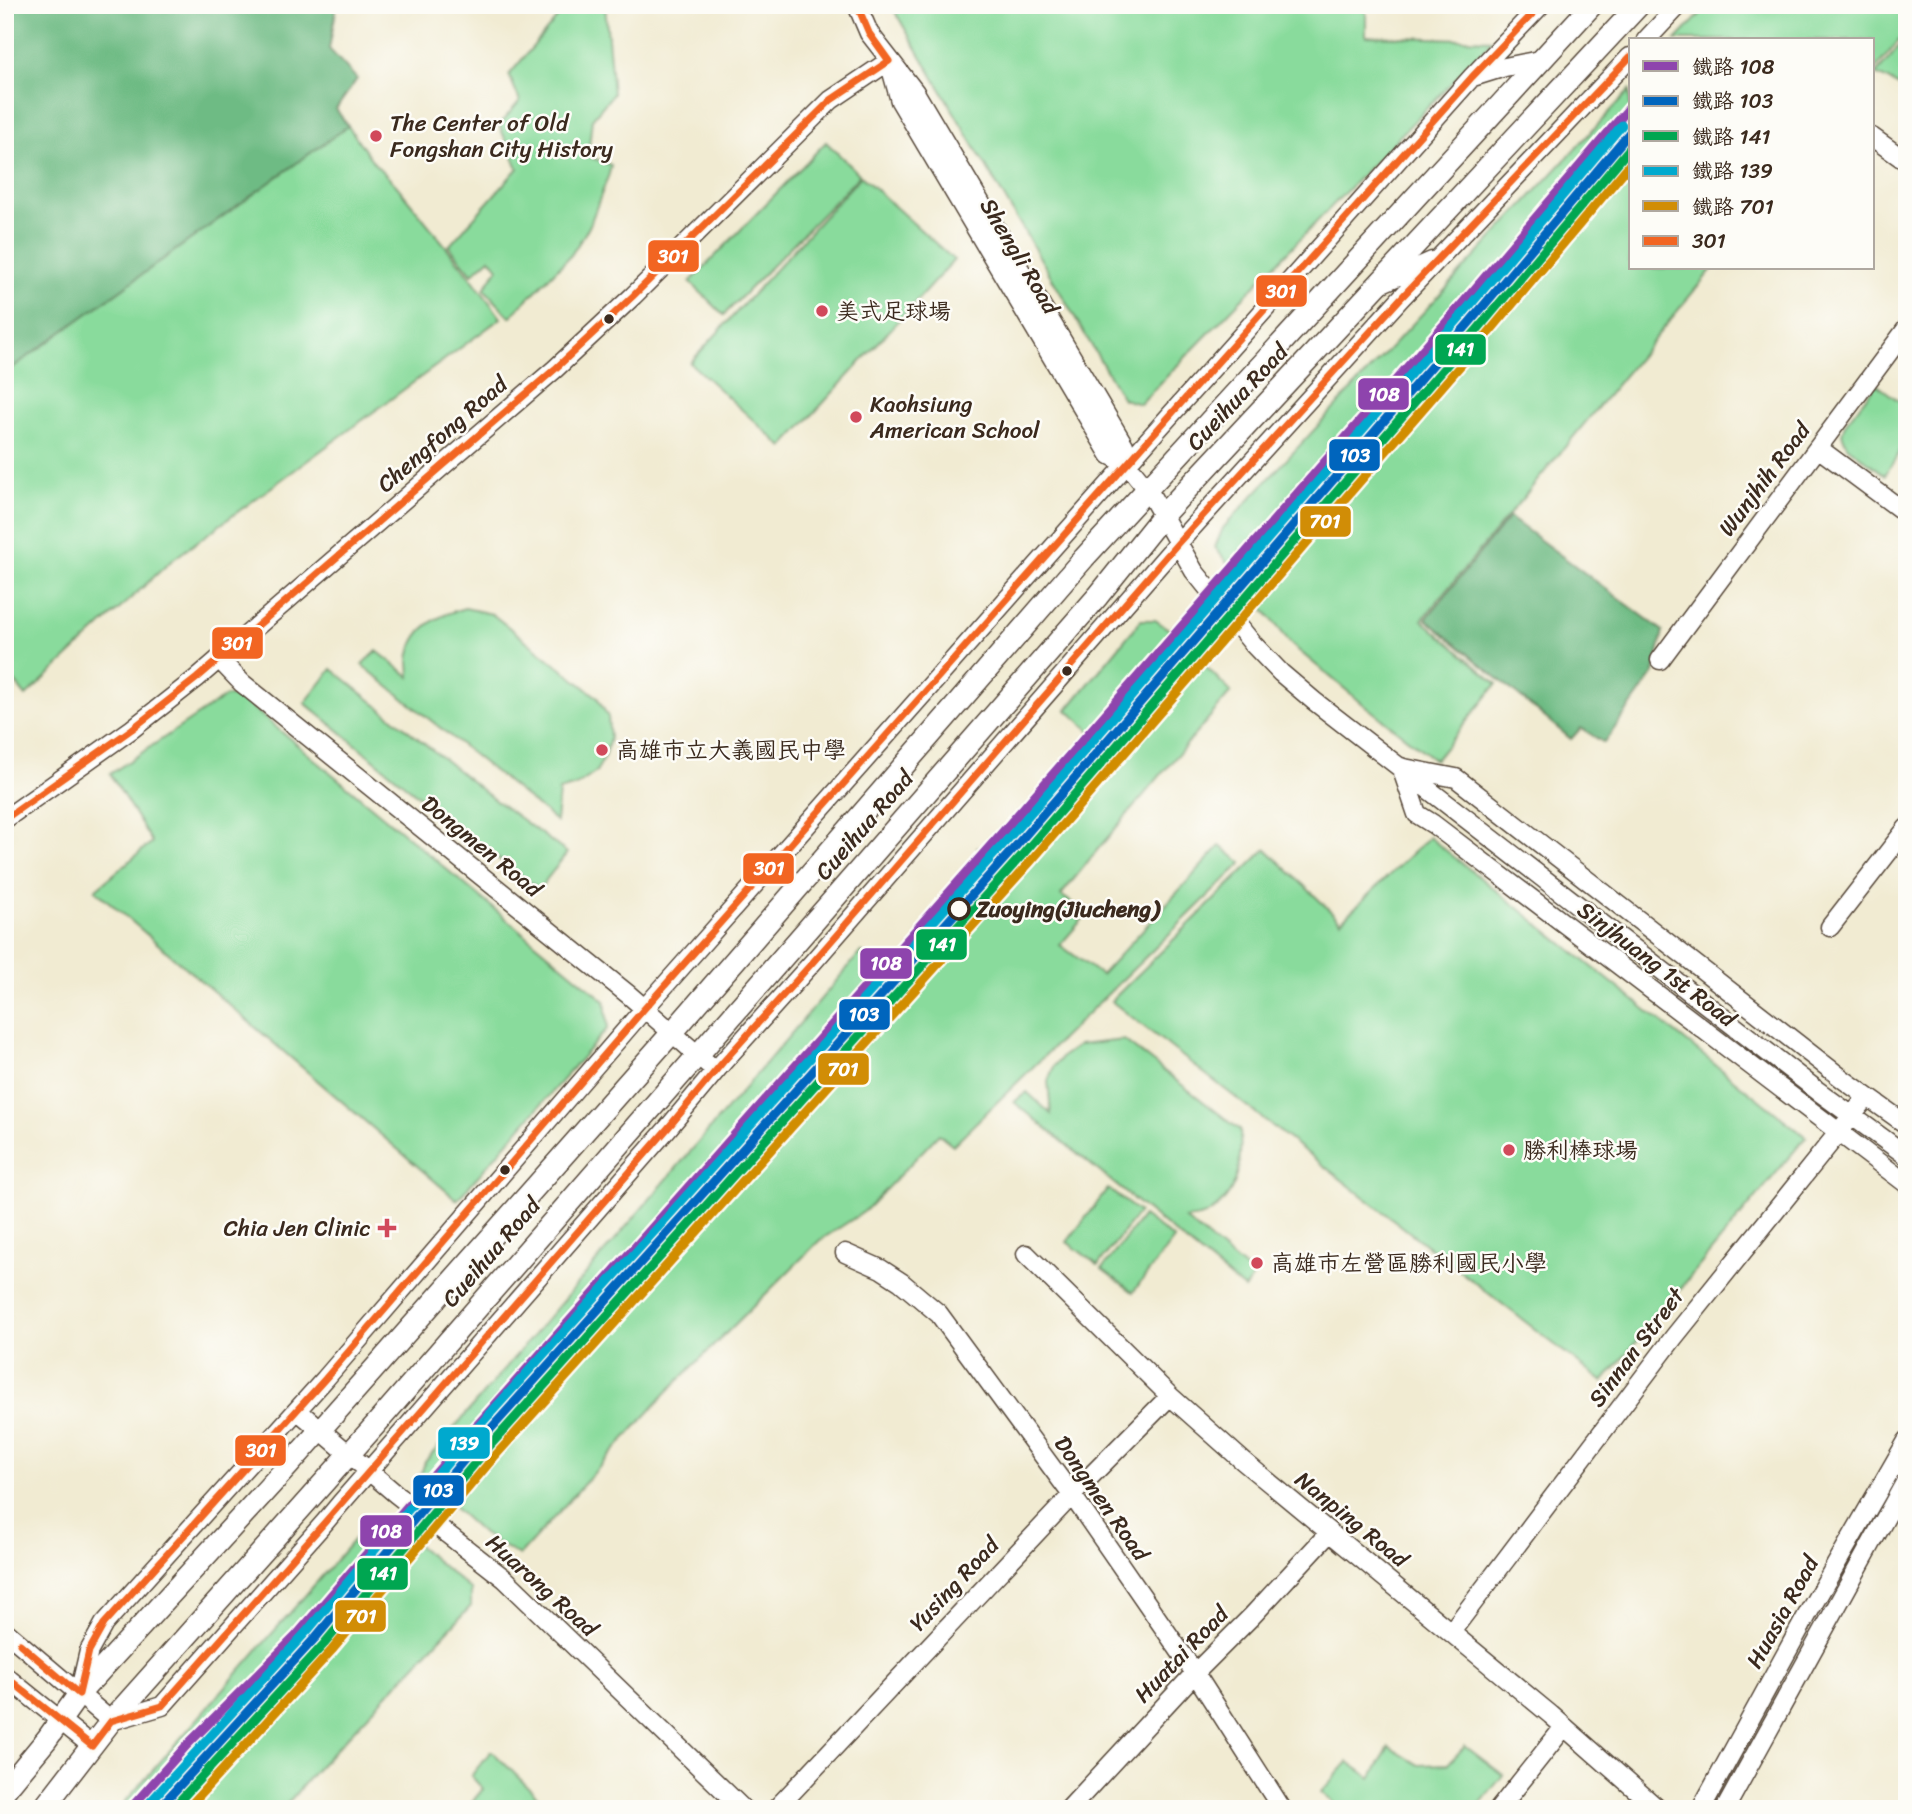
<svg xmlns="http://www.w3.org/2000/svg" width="1912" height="1814" viewBox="0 0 1912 1814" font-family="Sriracha,'LXGW WenKai TC',sans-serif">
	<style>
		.green { fill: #89db9c; stroke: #62825d; stroke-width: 2 }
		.forest { fill: #6ebb84; stroke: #547251; stroke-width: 2 }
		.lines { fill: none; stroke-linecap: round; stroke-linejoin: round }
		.minor-casing { stroke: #564739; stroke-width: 21 }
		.major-casing { stroke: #564739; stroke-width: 24 }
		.minor { stroke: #fff; stroke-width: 18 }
		.major { stroke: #fff; stroke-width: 21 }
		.bus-1-casing { stroke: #fdfcf7; stroke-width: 12 }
		.bus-1 { stroke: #f26522; stroke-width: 7 }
		.rail-1-casing { stroke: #fdfcf7; stroke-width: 14 }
		.rail-2-casing { stroke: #fdfcf7; stroke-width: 14 }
		.rail-3-casing { stroke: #fdfcf7; stroke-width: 14 }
		.rail-4-casing { stroke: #fdfcf7; stroke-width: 14 }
		.rail-5-casing { stroke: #fdfcf7; stroke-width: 14 }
		.rail-1 { stroke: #8e44ad; stroke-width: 9 }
		.rail-2 { stroke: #0065bd; stroke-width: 9 }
		.rail-3 { stroke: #00a651; stroke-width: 9 }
		.rail-4 { stroke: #00a9ce; stroke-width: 9 }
		.rail-5 { stroke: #d18d06; stroke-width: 9 }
		.poi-dot { fill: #d1495b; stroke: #fdfcf7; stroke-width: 2.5 }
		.bus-dot { fill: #3b2a1e; stroke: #fdfcf7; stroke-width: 2.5 }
		.stop-dot { fill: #fdfcf7; stroke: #3b2a1e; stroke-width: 3.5 }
		.labels { text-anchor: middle; stroke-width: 5; stroke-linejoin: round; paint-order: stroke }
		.poi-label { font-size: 23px; fill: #3b2a1e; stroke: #fdfcf7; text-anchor: start }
		.street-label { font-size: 23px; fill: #3b2a1e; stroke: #fdfcf7 }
		.stop-label { font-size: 23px; font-weight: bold; fill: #3b2a1e; stroke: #fdfcf7; text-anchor: start }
		.line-badge { stroke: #fdfcf7; stroke-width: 2.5 }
		.badge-label { font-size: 19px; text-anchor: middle; font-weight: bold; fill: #fff }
	</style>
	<rect width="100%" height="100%" fill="#fdfcf7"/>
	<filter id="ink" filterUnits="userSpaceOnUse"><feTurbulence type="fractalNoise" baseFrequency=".0143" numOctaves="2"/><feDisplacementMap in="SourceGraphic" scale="14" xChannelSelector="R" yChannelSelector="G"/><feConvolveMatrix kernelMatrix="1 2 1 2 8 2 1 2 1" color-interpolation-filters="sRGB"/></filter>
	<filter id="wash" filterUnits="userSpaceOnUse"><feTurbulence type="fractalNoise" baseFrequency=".00686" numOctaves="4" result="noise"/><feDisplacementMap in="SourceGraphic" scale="28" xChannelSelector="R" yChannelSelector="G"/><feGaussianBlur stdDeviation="1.57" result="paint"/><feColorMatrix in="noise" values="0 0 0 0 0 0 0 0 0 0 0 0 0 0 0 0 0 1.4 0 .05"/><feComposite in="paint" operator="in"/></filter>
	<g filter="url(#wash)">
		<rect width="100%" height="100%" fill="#f1ebd2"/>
		<path class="green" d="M568 5H605L613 94 592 119 588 156 611 165 609 174 589 227 571 255 510 317 484 289 498 268 490 258 472 274 449 246 518 168 499 125 520 101 509 75Z
			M891 5H1366V36L1493 40 1140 404 1123 399Z
			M1709 5H1907V31L1872 73V40H1676Z
			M1907 37V90L1876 74Z
			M1630 90V268H1713L1422 620 1497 684 1435 760 1363 704 1292 645 1215 547 1223 528Z
			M348 126 374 163 396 185 470 276 501 318 171 561 26 696 5 670V373Z
			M826 142 860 175 724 315 690 282Z
			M861 176 954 260 783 447 690 363Z
			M1876 384 1907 407V440L1885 475 1847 446 1842 434 1845 424Z
			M465 608 492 614 597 697 608 717 610 738 605 756 596 772 576 786 559 791 556 821 362 665 377 651 410 677C410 672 409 665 409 660 412 628 438 615 465 608Z
			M1141 620H1155L1170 630 1231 692 1098 849 1061 895 1087 914 1060 945 1101 975 1220 846 1242 863 953 1145 939 1134 865 1211 819 1241 667 1392 519 1556 483 1534 420 1477 425 1462 861 952 900 986 995 862 978 847H1000L1058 787 1080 785 1097 771 1108 747 1067 710Z
			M332 669 497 802H498L567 853 539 889 470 838 305 703Z
			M226 696 242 699 605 1001 608 1028 457 1200 95 890 152 842 110 774Z
			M1429 837 1806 1137 1603 1382 1111 1001 1266 849 1341 921Z
			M1124 1040 1240 1130C1242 1163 1239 1196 1207 1214 1201 1218 1191 1218 1185 1219L1254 1276 1244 1289 1014 1102 1027 1092 1051 1114 1048 1081 1054 1066 1063 1056 1079 1045Z
			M1108 1189 1139 1212 1098 1265 1067 1242Z
			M1143 1216 1174 1239 1133 1292 1102 1269Z
			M384 1517 471 1590V1606L313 1773 283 1809H119L371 1520Z
			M1465 1746 1503 1775 1476 1809H1340L1321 1792 1348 1762 1371 1778 1389 1747 1419 1765 1448 1764Z
			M491 1751H492L550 1809H466L483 1789 471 1776Z"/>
		<path class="forest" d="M5 5H337L329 49 357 79 336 109 348 126 5 373Z
			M1509 517 1663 631 1654 673 1604 743 1581 728 1571 739 1426 619Z"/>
	</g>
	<g filter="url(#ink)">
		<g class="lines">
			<defs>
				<path id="minor" d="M857 5 869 33 915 92 1124 445 1127 464
					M1646 40 1679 5
					M889 61 900 101 1110 455 1127 464 1148 490 1194 571 1253 644 1281 673 1314 701 1818 1091 1907 1156
					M1473 77 1505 67 1540 60
					M1872 137 1907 162
					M1380 284 1432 261
					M1818 448 1907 514
					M219 659 242 683 629 995 708 1064
					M1660 660 1907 328
					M1401 767 1417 814 1433 824 1907 1184
					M1404 768 1456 778 1844 1080 1907 1125
					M5 819 132 729 197 678 555 369 633 296 831 100 889 61
					M1830 927 1907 828
					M845 1253 881 1269 901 1282 939 1314 1072 1495 1195 1673 1282 1809
					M1026 1254 1170 1396 1243 1461 1551 1715 1658 1809
					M297 1410 396 1494 505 1579 743 1809
					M5 1631 111 1721 162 1706 325 1522 340 1504 668 1128 723 1062 813 962 1178 543 1400 299 1630 57
					M1451 1632 1674 1337 1867 1097
					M5 1676 92 1746
					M79 1694 89 1651 104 1624 325 1379 644 1009 1150 438 1472 77 1541 5
					M776 1809 1072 1495 1170 1396
					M1069 1809 1195 1673 1252 1616 1329 1533
					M1499 1809 1564 1727
					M1701 1809 1811 1608 1907 1441
					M1725 1809 1907 1479"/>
				<path id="major" d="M5 1790 47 1739 79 1694 289 1465 678 1026 1084 558 1592 5
					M43 1809 111 1721 377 1423 1098 596 1163 515 1639 5"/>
			</defs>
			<use href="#minor" class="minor-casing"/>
			<use href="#major" class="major-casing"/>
			<use href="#minor" class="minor"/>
			<use href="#major" class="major"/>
			<defs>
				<path id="bus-1" d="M857 5 869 33 889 61
					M5 819 132 729 197 678 555 369 633 296 831 100 889 61
					M20 1644 79 1694 89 1651 104 1624 325 1379 644 1009 1150 438 1472 77 1541 5
					M5 1676 92 1746 111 1721 162 1706 325 1522 668 1128 723 1062 813 962 1178 543 1400 299 1630 57"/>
			</defs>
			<use href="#bus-1" class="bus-1-casing"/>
			<use href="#bus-1" class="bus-1"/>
			<defs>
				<path id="rail-1" d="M130 1809 187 1745 296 1636 472 1431 1000 835 1456 311 1630 107"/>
				<path id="rail-2" d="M158 1809 316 1637 478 1443 1015 847 1469 323 1630 132"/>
				<path id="rail-3" d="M172 1809 324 1644 486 1450 1023 854 1477 330 1630 148"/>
				<path id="rail-4" d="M150 1802 308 1630 470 1436 1007 840 1461 316 1622 125"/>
				<path id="rail-5" d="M187 1809 332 1650 494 1457 1031 861 1485 337 1630 164"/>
			</defs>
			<use href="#rail-1" class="rail-1-casing"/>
			<use href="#rail-2" class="rail-2-casing"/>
			<use href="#rail-3" class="rail-3-casing"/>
			<use href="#rail-4" class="rail-4-casing"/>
			<use href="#rail-5" class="rail-5-casing"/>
			<use href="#rail-1" class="rail-1"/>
			<use href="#rail-2" class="rail-2"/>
			<use href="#rail-3" class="rail-3"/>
			<use href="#rail-4" class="rail-4"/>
			<use href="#rail-5" class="rail-5"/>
		</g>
	</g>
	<g class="poi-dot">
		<circle cx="376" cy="136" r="7"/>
		<circle cx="822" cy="311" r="7"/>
		<circle cx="856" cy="417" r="7"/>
		<circle cx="602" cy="750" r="7"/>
		<circle cx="1509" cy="1150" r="7"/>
		<path d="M383.5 1217.5h7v7h7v7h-7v7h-7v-7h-7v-7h7z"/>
		<circle cx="1257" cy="1263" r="7"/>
	</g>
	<g class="bus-dot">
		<circle cx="609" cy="319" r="6"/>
		<circle cx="1067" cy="671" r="6"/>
		<circle cx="505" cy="1170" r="6"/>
	</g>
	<circle class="stop-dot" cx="959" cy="909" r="10"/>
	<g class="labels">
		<g class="poi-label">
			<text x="390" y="131">The Center of Old<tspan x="390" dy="26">Fongshan City History</tspan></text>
			<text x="836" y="319">美式足球場</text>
			<text x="870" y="412">Kaohsiung<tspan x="870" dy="26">American School</tspan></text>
			<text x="616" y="758">高雄市立大義國民中學</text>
			<text x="1523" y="1158">勝利棒球場</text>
			<text x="371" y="1236" text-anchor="end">Chia Jen Clinic</text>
			<text x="1271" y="1271">高雄市左營區勝利國民小學</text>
		</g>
		<g class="street-label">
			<text transform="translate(1020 256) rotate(59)" y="8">Shengli Road</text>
			<text transform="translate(1237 397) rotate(-47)" y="8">Cueihua Road</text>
			<text transform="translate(442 434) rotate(-41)" y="8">Chengfong Road</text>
			<text transform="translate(1764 479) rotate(-53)" y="8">Wunjhih Road</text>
			<text transform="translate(864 825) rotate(-49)" y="8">Cueihua Road</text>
			<text transform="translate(482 846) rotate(39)" y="8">Dongmen Road</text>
			<text transform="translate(1657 964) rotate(37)" y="8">Sinjhuang 1st Road</text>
			<text transform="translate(491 1252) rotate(-49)" y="8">Cueihua Road</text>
			<text transform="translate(1636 1347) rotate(-53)" y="8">Sinnan Street</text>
			<text transform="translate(1102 1498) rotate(55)" y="8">Dongmen Road</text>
			<text transform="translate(1352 1519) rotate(39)" y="8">Nanping Road</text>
			<text transform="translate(954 1584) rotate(-47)" y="8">Yusing Road</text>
			<text transform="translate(542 1585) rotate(42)" y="8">Huarong Road</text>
			<text transform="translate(1782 1612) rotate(-61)" y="8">Huasia Road</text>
			<text transform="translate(1181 1654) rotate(-46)" y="8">Huatai Road</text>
		</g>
		<g class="stop-label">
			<text x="976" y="917">Zuoying(Jiucheng)</text>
		</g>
	</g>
	<g class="line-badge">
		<rect x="647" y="239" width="53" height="34" rx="7" fill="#f26522"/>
		<rect x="1255" y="274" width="53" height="34" rx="7" fill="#f26522"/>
		<rect x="1434" y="333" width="53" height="33" rx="7" fill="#00a651"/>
		<rect x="1357" y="377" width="53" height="34" rx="7" fill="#8e44ad"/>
		<rect x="1328" y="438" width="53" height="34" rx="7" fill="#0065bd"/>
		<rect x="1299" y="505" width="53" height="33" rx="7" fill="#d18d06"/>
		<rect x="211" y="626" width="53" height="34" rx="7" fill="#f26522"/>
		<rect x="742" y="852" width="53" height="33" rx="7" fill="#f26522"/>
		<rect x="915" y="928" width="53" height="33" rx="7" fill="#00a651"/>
		<rect x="859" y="947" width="54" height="33" rx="7" fill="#8e44ad"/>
		<rect x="838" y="998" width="53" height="33" rx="7" fill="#0065bd"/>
		<rect x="817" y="1052" width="53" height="34" rx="7" fill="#d18d06"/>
		<rect x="437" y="1426" width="54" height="34" rx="7" fill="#00a9ce"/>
		<rect x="234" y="1434" width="53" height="33" rx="7" fill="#f26522"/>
		<rect x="412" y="1474" width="53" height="33" rx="7" fill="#0065bd"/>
		<rect x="359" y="1514" width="54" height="34" rx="7" fill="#8e44ad"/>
		<rect x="356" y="1557" width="53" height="34" rx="7" fill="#00a651"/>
		<rect x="334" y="1599" width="53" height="34" rx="7" fill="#d18d06"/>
	</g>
	<g class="badge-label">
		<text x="673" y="263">301</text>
		<text x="1281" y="298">301</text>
		<text x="1460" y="356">141</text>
		<text x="1384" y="401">108</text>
		<text x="1355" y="462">103</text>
		<text x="1325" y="528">701</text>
		<text x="237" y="650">301</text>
		<text x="769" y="875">301</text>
		<text x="942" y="951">141</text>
		<text x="886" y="970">108</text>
		<text x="864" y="1021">103</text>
		<text x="843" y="1076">701</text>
		<text x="464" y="1450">139</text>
		<text x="261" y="1457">301</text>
		<text x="438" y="1497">103</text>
		<text x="386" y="1538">108</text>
		<text x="383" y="1580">141</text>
		<text x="361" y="1623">701</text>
	</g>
	<rect width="1912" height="1814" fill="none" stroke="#fdfcf7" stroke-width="28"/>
	<rect x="1629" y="38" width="245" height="231" fill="#fdfcf7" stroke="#afa8a0" stroke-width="2"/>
	<rect x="1643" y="61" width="35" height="10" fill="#8e44ad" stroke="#afa8a0" stroke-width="2"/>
	<text x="1692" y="74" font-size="21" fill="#3b2a1e">鐵路 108</text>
	<rect x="1643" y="96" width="35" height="10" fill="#0065bd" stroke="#afa8a0" stroke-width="2"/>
	<text x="1692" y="108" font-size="21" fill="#3b2a1e">鐵路 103</text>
	<rect x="1643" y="131" width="35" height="10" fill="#00a651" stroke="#afa8a0" stroke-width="2"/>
	<text x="1692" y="144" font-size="21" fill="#3b2a1e">鐵路 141</text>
	<rect x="1643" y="166" width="35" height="10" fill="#00a9ce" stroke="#afa8a0" stroke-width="2"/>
	<text x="1692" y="178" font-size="21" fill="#3b2a1e">鐵路 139</text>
	<rect x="1643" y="201" width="35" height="10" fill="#d18d06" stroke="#afa8a0" stroke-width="2"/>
	<text x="1692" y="214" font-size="21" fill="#3b2a1e">鐵路 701</text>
	<rect x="1643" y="236" width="35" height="10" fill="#f26522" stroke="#afa8a0" stroke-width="2"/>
	<text x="1692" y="248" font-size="21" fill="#3b2a1e">301</text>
</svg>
